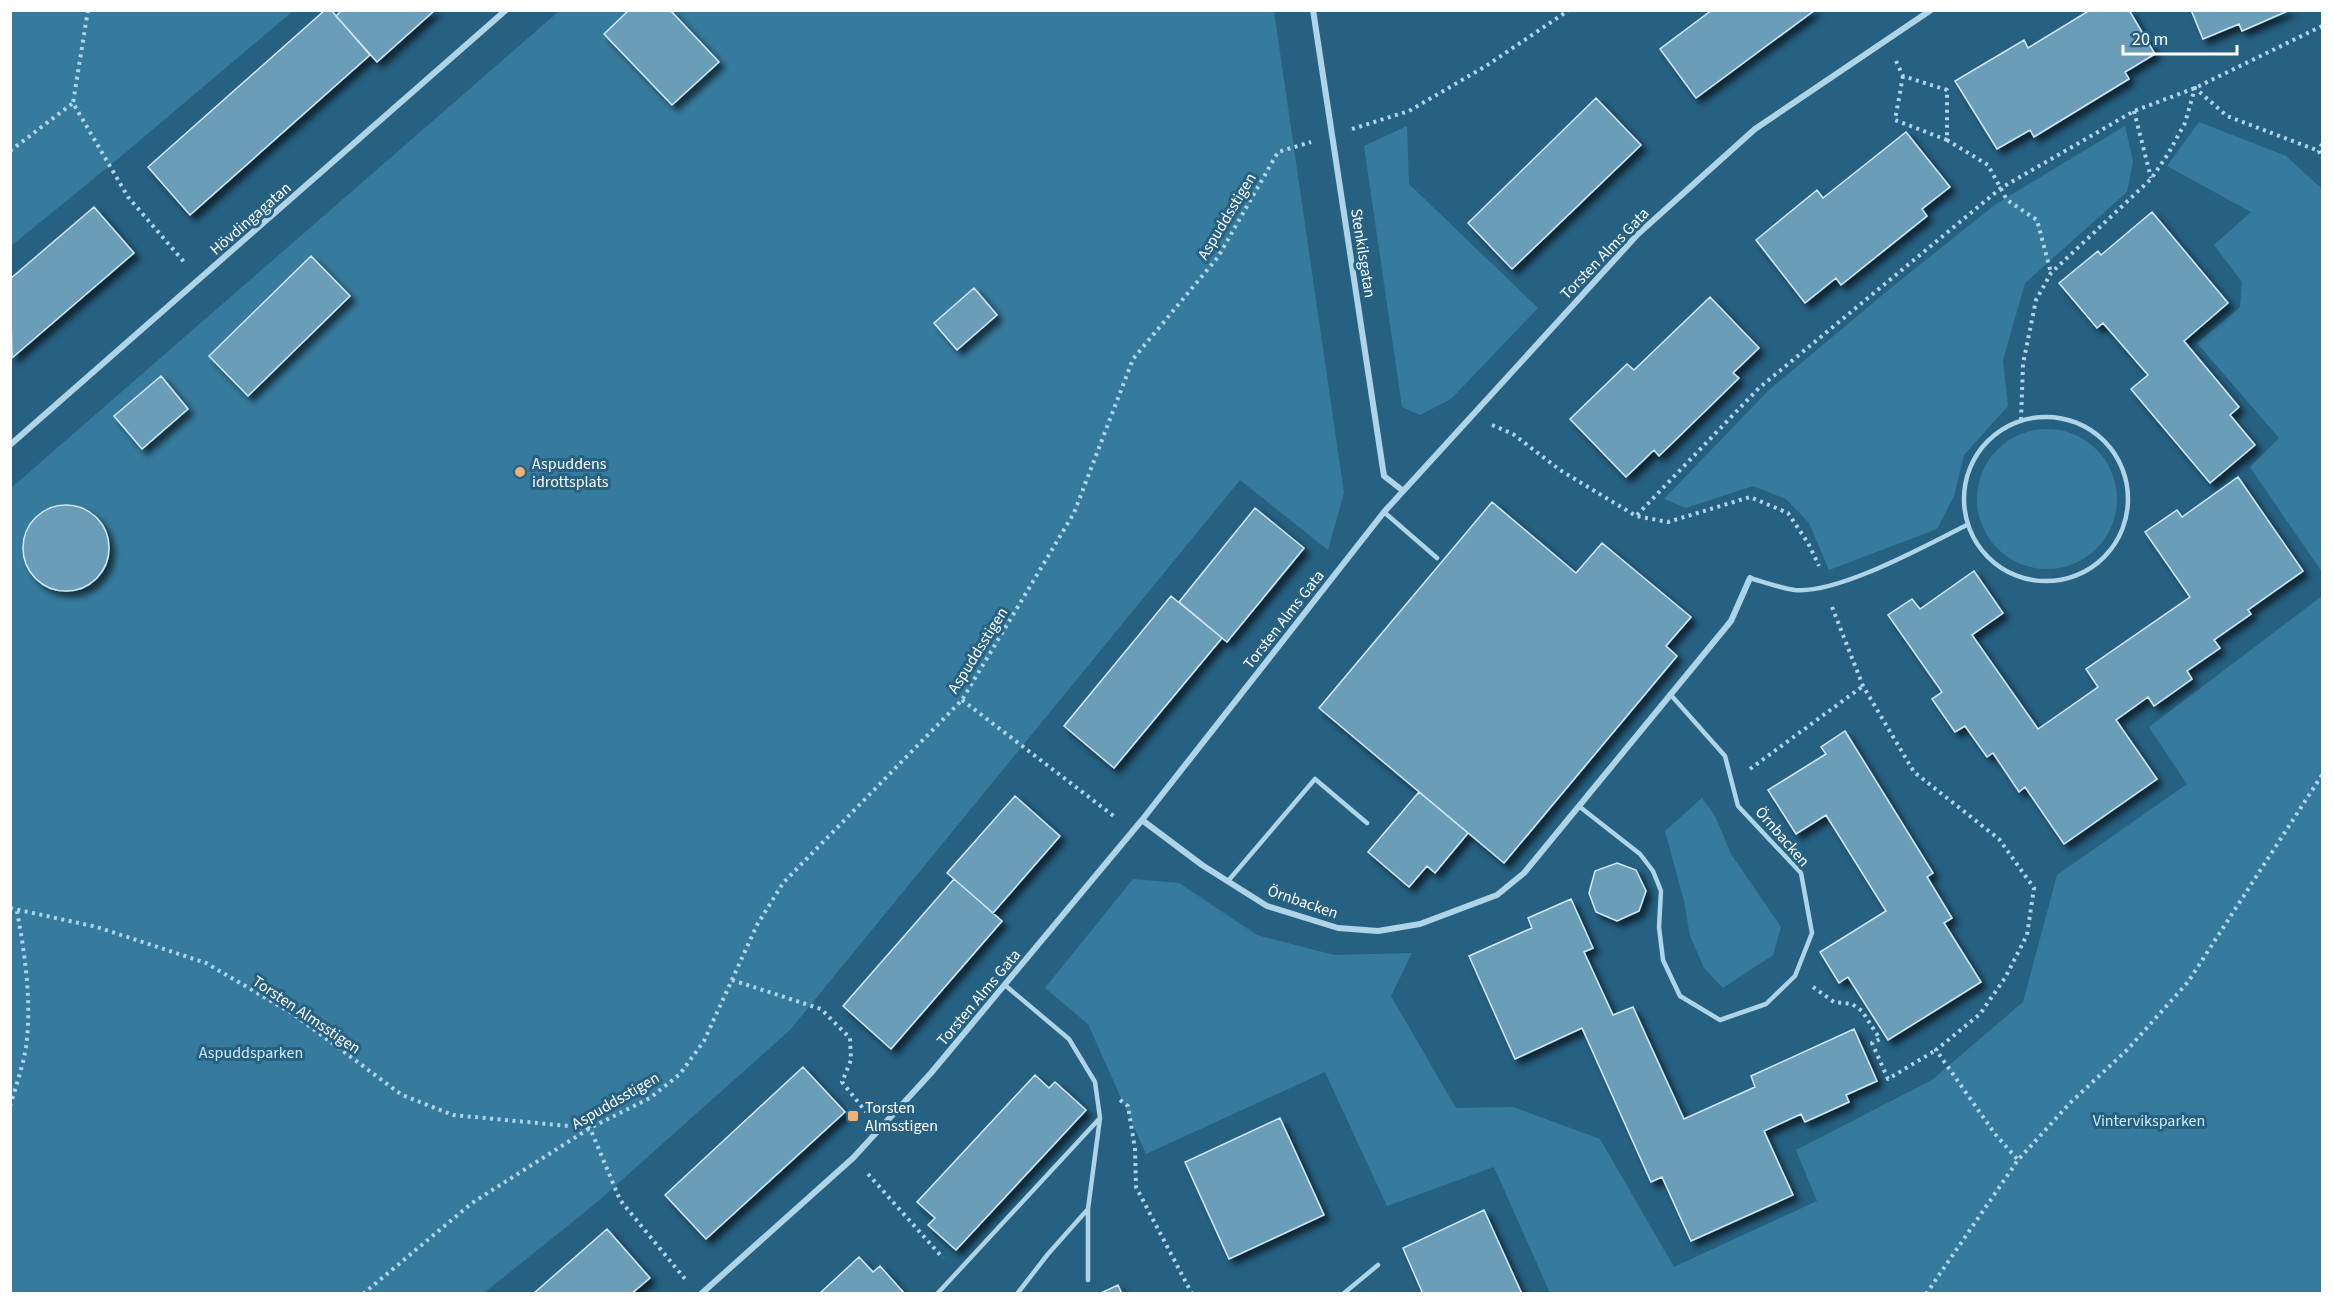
<svg xmlns="http://www.w3.org/2000/svg" width="2333" height="1304" viewBox="0 0 2333 1304" font-family="'Source Sans 3',sans-serif">
	<style>
		.green { fill: #367b9d }
		.building { fill: #6a9db7; stroke: #d1e9f5; stroke-width: 1.5; filter: url(#shadow) }
		.lines { fill: none; stroke-linecap: round; stroke-linejoin: round }
		.path { stroke: #aed4e7; stroke-width: 4; stroke-dasharray: 3 4.5; stroke-linecap: butt }
		.lane { stroke: #aed4e7; stroke-width: 4.5 }
		.street { stroke: #aed4e7; stroke-width: 6 }
		.poi-dot { fill: #f0b173; stroke: #266182; stroke-width: 2 }
		.labels { text-anchor: middle; stroke-width: 6; stroke-linejoin: round; paint-order: stroke }
		.street-label { font-size: 16px; fill: #fff; stroke: #266182 }
		.poi-label { font-size: 16px; fill: #fff; stroke: #266182; text-anchor: start }
		.park-label { font-size: 16px; fill: #d1e9f5; stroke: #266182 }
	</style>
	<defs>
		<filter id="shadow"><feDropShadow dx="5.5" dy="5.5" stdDeviation="3" flood-color="#0009"/></filter>
	</defs>
	<rect width="100%" height="100%" fill="#266182"/>
	<path class="green" d="M11 10H293V11L119 158 11 246Z
		M559 11H1274L1344 493 1328 550 1240 480 790 1030 596 1203 484 1293H11L10 489Z
		M2199 122 2286 156 2322 189V572L2250 467 2279 438 2197 343 2240 307 2242 282 2214 245 2251 212 2167 166Z
		M1407 126 1409 184 1538 308 1451 399 1420 415 1402 407 1364 146Z
		M2125 126 2133 161 2127 192 2025 283 2003 360 2008 406 1964 455 1954 496 1937 529 1829 570 1809 523 1786 499 1753 486 1686 508 1664 499 1769 390 1892 287 1996 204Z
		M1977 499a70 70 0 1 1 140 0a70 70 0 1 1-140 0Z
		M2322 596V1293H1550L1494 1167 1387 1206 1325 1072 1146 1154 1088 1024 1045 988 1133 879 1179 883 1257 935 1334 955 1412 953 1391 996 1456 1108 1513 1107 1600 1139 1674 1267 1817 1201 1796 1150 1932 1080 2023 1002 2057 875 2187 784 2149 727Z
		M1702 798 1715 816 1731 854 1781 927 1773 955 1723 988 1704 968 1690 936 1684 901 1665 831Z"/>
	<path class="building" d="M325 10H331L370 55 190 215 148 167Z
		M342 10H435L377 62 336 16Z
		M629 10H670L719 62 672 105 604 34Z
		M1712 10H1815L1696 98 1660 49Z
		M2090 10H2129L2155 54 2125 72 2129 79 2060 121 2034 137 2030 130 1997 149 1955 81 2024 40 2028 48Z
		M2191 10H2290L2242 31 2239 24 2203 39Z
		M1596 98 1641 145 1512 269 1468 223Z
		M1906 132 1950 187 1922 209 1927 216 1841 285 1836 278 1805 303 1756 240 1817 190 1823 198Z
		M94 207 134 253 12 358 10 279Z
		M2152 212 2228 303 2184 341 2239 407 2230 415 2255 445 2210 483 2131 389 2148 375 2103 323 2097 328 2059 283 2098 251 2101 255Z
		M311 256 350 296 248 396 209 356Z
		M974 288 997 315 957 350 934 323Z
		M1710 297 1759 348 1733 373 1739 378 1697 419 1659 456 1654 450 1626 477 1570 419 1627 364 1634 370Z
		M161 376 188 409 142 449 114 416Z
		M2238 477 2303 571 2248 610 2251 614 2214 640 2220 648 2187 671 2192 679 2154 706 2148 697 2116 720 2157 779 2064 844 2025 787 2019 792 1993 753 1987 757 1965 726 1955 732 1932 699 1942 692 1888 615 1912 599 1920 609 1974 571 2003 613 1972 635 2038 729 2098 687 2086 669 2190 597 2145 532 2177 510 2182 517Z
		M1492 502 1576 573 1602 543 1691 617 1666 646 1677 656 1504 863 1319 708Z
		M23 548a43 43 0 1 1 86 0a43 43 0 1 1-86 0Z
		M1255 508 1304 548 1227 642 1179 602Z
		M1171 596 1222 638 1114 768 1064 726Z
		M1845 731 1933 873 1927 877 1952 918 1944 923 1981 982 1888 1040 1848 977 1839 983 1820 952 1886 911 1826 815 1796 834 1768 790 1826 754 1821 747Z
		M1419 792 1468 833 1435 873 1427 866 1409 887 1368 852Z
		M1015 796 1060 836 993 913 947 873Z
		M1617 863 1636 870 1646 891 1639 911 1617 921 1596 912 1589 893 1595 871Z
		M954 879 1002 921 891 1049 843 1006Z
		M1571 899 1593 948 1584 952 1613 1015 1633 1007 1684 1119 1755 1087 1751 1076 1854 1029 1877 1081 1846 1095 1849 1102 1805 1122 1801 1114 1764 1131 1793 1195 1691 1241 1662 1177 1651 1182 1582 1028 1515 1059 1469 956 1532 928 1528 918Z
		M803 1067 845 1112 706 1239 665 1195Z
		M1035 1075 1049 1088 1055 1082 1086 1110 956 1250 928 1225 935 1218 917 1202Z
		M1280 1118 1324 1215 1229 1259 1185 1162Z
		M1484 1210 1522 1294H1423L1403 1248Z
		M607 1229 650 1278 631 1294H533Z
		M859 1257 873 1272 880 1266 905 1294H819Z
		M1118 1285 1122 1294H1099Z"/>
	<g class="lines">
		<path class="path" d="M88 10 73 103 128 197 185 263
			M1896 61 1903 76 1947 90V140L1988 165 2007 200 2037 220 2051 273
			M1903 76 1895 120 1947 140
			M2134 111 2151 178
			M1352 129 1409 111 1486 66 1569 10
			M2322 144 2319 151 2322 158
			M10 151 73 103
			M2021 420 2023 364 2036 300 2051 273 2151 179 2168 154 2185 123 2195 88 2227 116 2319 151
			M1492 425 1513 434 1560 470 1636 516 1668 522 1750 497 1788 513 1808 543 1819 566
			M1637 515 1759 388 2001 188 2134 111 2195 88 2322 26
			M1832 607 1863 686 1914 772 1999 839 2034 888 2027 935 2005 978 1980 1014 1936 1050 1995 1134 2018 1160
			M962 700 1115 817
			M1750 769 1863 686
			M10 908 97 927 206 963 293 1014 402 1095 453 1115 590 1128 620 1200 685 1279
			M732 980 821 1009 850 1038 851 1060 842 1082 866 1112
			M1813 987 1834 1002 1852 1004 1862 1011 1880 1039 1872 1043 1888 1079 1936 1050
			M1120 1100 1128 1106 1135 1149 1136 1187 1192 1294
			M10 1106C16 1086 23 1066 26 1047 32 1002 25 955 17 911
			M868 1174 943 1258
			M363 1294 472 1203 590 1128 650 1098 680 1074 704 1041 757 925 783 883 962 700 1074 513 1133 359 1218 257 1278 152 1311 142
			M1926 1294 2018 1160 2070 1103 2127 1050 2188 982 2322 775"/>
		<path class="lane" d="M1964 499a82 82 0 1 1 164 0a82 82 0 1 1-164 0Z
			M1384 512 1437 558
			M1750 578C1764 582 1780 588 1795 590 1839 594 1926 545 1967 525
			M1580 807 1640 854 1653 871 1661 891 1659 927 1663 960 1680 996 1720 1020 1766 1004 1795 976 1812 933 1801 873 1738 806 1725 756 1670 694
			M1228 881 1315 779 1367 823
			M1088 1280V1209L1100 1118
			M937 1294 1100 1118 1095 1082 1069 1039 1006 986
			M1017 1294 1048 1254 1088 1209
			M1343 1294 1378 1265"/>
		<path class="street" d="M1313 10 1384 476 1402 490
			M10 445 506 10
			M1142 820 1202 865 1267 906 1338 928 1378 931 1420 924 1497 895 1524 873 1731 621 1750 578
			M701 1294 853 1158 931 1073 1142 820 1384 512 1638 234 1755 129 1931 10"/>
	</g>
	<g class="poi-dot">
		<circle cx="520" cy="472" r="6"/>
		<rect x="847" y="1110" width="12" height="12" rx="3"/>
	</g>
	<g class="labels">
		<g class="street-label">
			<text transform="translate(1226 216) rotate(-59)" y="6">Aspuddsstigen</text>
			<text transform="translate(250 218) rotate(-41)" y="6">Hövdingagatan</text>
			<text transform="translate(1364 253) rotate(81)" y="6">Stenkilsgatan</text>
			<text transform="translate(1604 253) rotate(-46)" y="6">Torsten Alms Gata</text>
			<text transform="translate(1283 619) rotate(-52)" y="6">Torsten Alms Gata</text>
			<text transform="translate(977 650) rotate(-58)" y="6">Aspuddsstigen</text>
			<text transform="translate(1783 836) rotate(49)" y="6">Örnbacken</text>
			<text transform="translate(1303 901) rotate(19)" y="6">Örnbacken</text>
			<text transform="translate(978 997) rotate(-50)" y="6">Torsten Alms Gata</text>
			<text transform="translate(307 1014) rotate(34)" y="6">Torsten Almsstigen</text>
			<text transform="translate(615 1100) rotate(-30)" y="6">Aspuddsstigen</text>
		</g>
		<g class="poi-label">
			<text x="532" y="469">Aspuddens<tspan x="532" dy="18">idrottsplats</tspan></text>
			<text x="865" y="1113">Torsten<tspan x="865" dy="18">Almsstigen</tspan></text>
		</g>
		<g class="park-label">
			<text x="251" y="1058">Aspuddsparken</text>
			<text x="2149" y="1126">Vinterviksparken</text>
		</g>
	</g>
	<rect width="2333" height="1304" fill="none" stroke="#ffffff" stroke-width="24"/>
	<path d="M2123 45v9h114v-9" fill="none" stroke="#ffffff" stroke-width="3"/>
	<text x="2132" y="45" font-size="18" fill="#ffffff" stroke="#266182" stroke-width="4.5" paint-order="stroke">20 m</text>
</svg>
